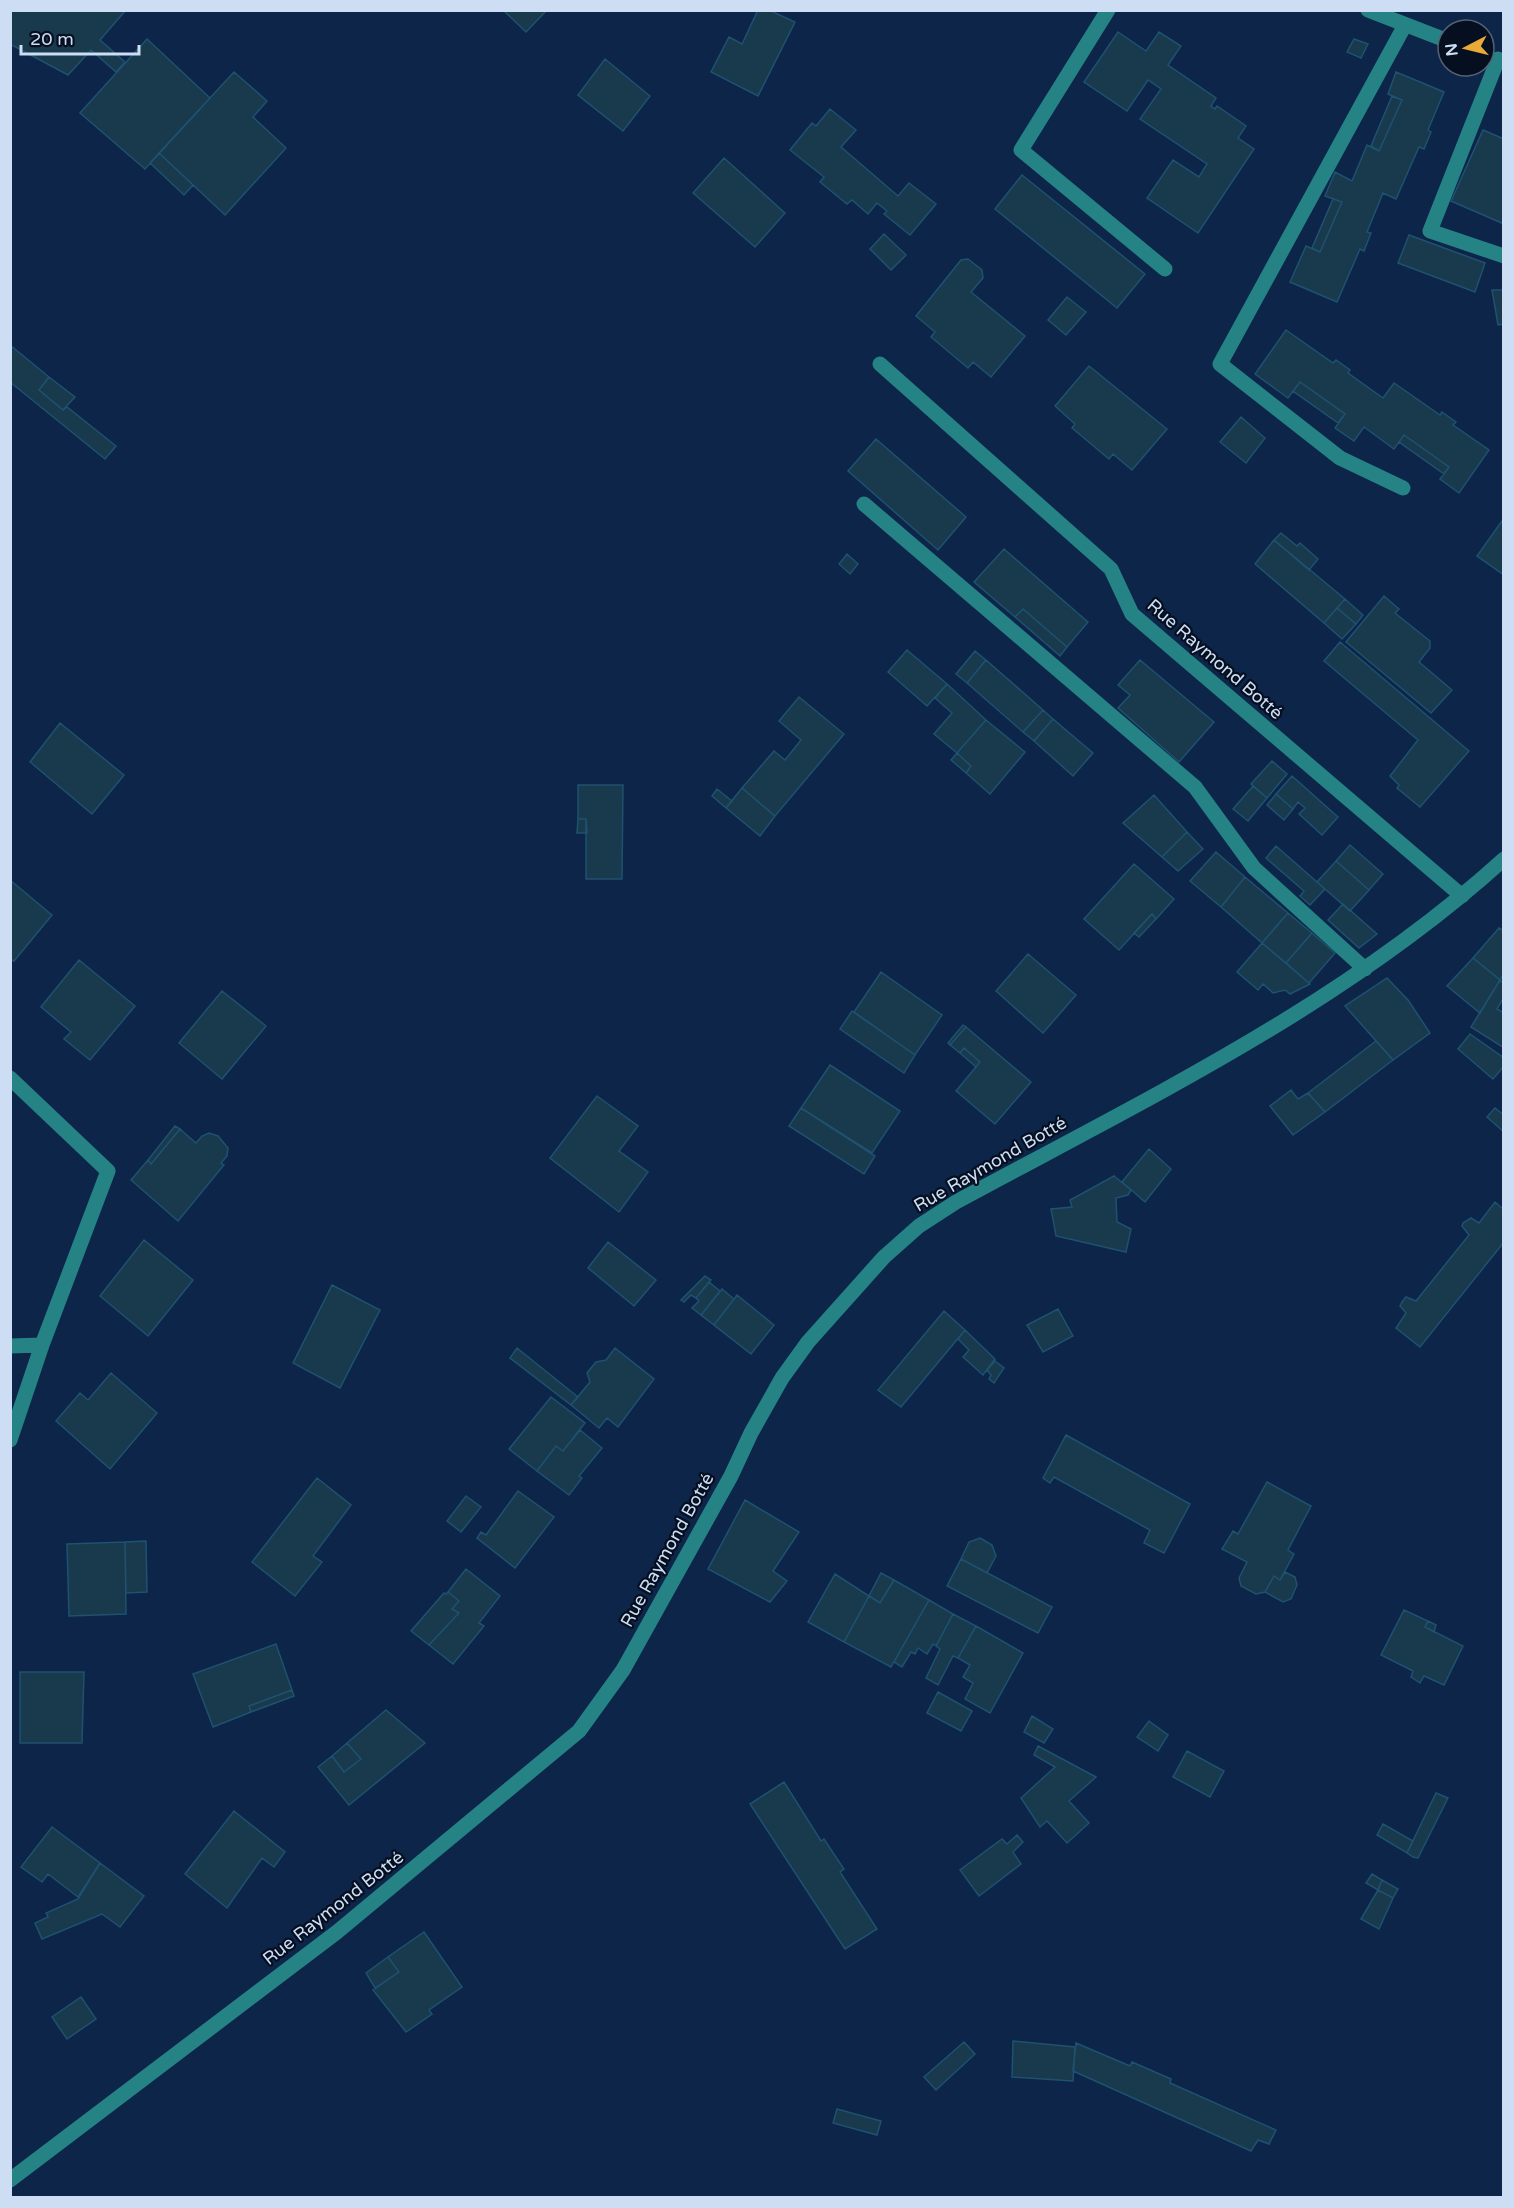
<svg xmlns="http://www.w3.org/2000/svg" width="1514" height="2208" viewBox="0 0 1514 2208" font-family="'Varela Round',sans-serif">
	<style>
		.building { fill: #19394d; stroke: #1e5270; stroke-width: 1.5 }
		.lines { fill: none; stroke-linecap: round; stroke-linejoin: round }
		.minor { stroke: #258386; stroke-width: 15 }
		.labels { text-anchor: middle; stroke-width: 4.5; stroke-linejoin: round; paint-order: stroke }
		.street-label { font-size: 18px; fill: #cdddf4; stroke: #050f1f }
	</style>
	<rect width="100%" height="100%" fill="#0c2549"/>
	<path class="building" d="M10 10H126L100 40 125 62 116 72 91 50 68 75 10 44Z
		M503 10H547L526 32Z
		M758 10H769L795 22 758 96 711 72 729 37 742 44Z
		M1118 32 1146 51 1159 32 1181 46 1168 65 1216 98 1211 106 1215 109 1217 106 1246 126 1238 138 1254 149 1198 233 1147 198 1173 160 1199 177 1207 164 1140 119 1161 89 1148 80 1127 111 1084 82Z
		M147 39 210 98 145 169 80 113Z
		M1354 39 1368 44 1361 58 1347 52Z
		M605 59 650 96 623 131 578 95Z
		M234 72 267 101 253 117 286 148 225 215 159 153Z
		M1396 72 1444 92 1428 130 1431 132 1424 149 1419 147 1396 199 1383 193 1367 232 1371 233 1364 251 1360 249 1337 302 1290 282 1306 246 1320 252 1342 202 1325 196 1335 172 1352 181 1367 145 1379 151 1402 100 1388 94Z
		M1392 96 1402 100 1379 151 1371 146Z
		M830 109 856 130 841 147 898 196 909 183 936 204 910 235 884 214 887 211 877 203 868 214 852 200 847 204 820 182 824 177 790 150 812 123 816 126Z
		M1483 130 1504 139V224L1451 201Z
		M159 153 193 185 184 195 150 163Z
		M724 158 785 213 755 247 693 193Z
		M1022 175 1145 274 1117 308 995 209Z
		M1333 199 1342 202 1320 252 1312 248Z
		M884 234 906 255 891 270 870 249Z
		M1409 235 1485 263 1475 292 1398 263Z
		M968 259 982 270 983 278 971 292 1025 336 991 377 973 362 968 368 931 337 935 332 916 316 961 260Z
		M1492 290H1504V324L1498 325Z
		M1067 297 1086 312 1066 335 1048 320Z
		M1286 330 1333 363 1336 360 1350 370 1348 373 1383 398 1394 383 1440 415 1442 412 1456 422 1453 425 1489 450 1459 493 1440 479 1449 467 1404 435 1394 449 1364 427 1354 441 1335 428 1345 414 1300 382 1288 398 1255 374Z
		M10 345 49 377 39 390 63 410 67 407 116 446 105 459 10 382Z
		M1089 366 1167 429 1132 470 1113 454 1109 459 1072 428 1075 424 1055 406Z
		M49 377 75 397 63 410 39 390Z
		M1300 382 1345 414 1338 423 1293 391Z
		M1241 417 1265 438 1246 463 1220 442Z
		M1404 435 1449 467 1444 474 1399 442Z
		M876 439 966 517 938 550 848 471Z
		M1504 518V575L1477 556Z
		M1281 533 1297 546 1300 543 1318 559 1309 570 1274 540Z
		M1274 540 1345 599 1324 623 1255 564Z
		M1004 549 1088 622 1067 647 1023 609 1015 617 974 582Z
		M847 554 858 564 850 574 839 564Z
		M1384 596 1399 609 1395 613 1430 641V648L1419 662 1452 690 1431 713 1346 642Z
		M1345 599 1363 615 1356 624 1337 608Z
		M1337 608 1356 624 1342 639 1324 623Z
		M1023 609 1067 647 1060 656 1015 617Z
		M1340 642 1469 751 1420 807 1397 788 1399 785 1390 776 1418 740 1324 661Z
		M907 650 947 684 927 706 888 672Z
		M975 651 986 660 967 683 956 674Z
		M986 660 1043 710 1023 732 967 683Z
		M1140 660 1214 722 1179 762 1118 708 1130 695 1118 685Z
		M947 684 986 720 957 753 934 734 952 713 935 698Z
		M799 697 844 734 775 816 742 788 774 751 785 760 801 740 779 721Z
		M1043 710 1053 719 1034 741 1023 732Z
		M1053 719 1093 753 1073 776 1034 741Z
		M986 720 1025 752 990 794 966 773 971 766 957 753Z
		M60 723 124 775 92 814 30 762Z
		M957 753 971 766 966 773 951 760Z
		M1272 761 1287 774 1267 798 1251 784Z
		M1292 776 1338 817 1322 835 1299 814 1305 808 1298 802 1293 809 1276 794Z
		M578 785H623L622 879H586V819H578Z
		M1253 786 1267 798 1248 821 1233 809Z
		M742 788 775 816 760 836 726 808Z
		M717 789 732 801 726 808 712 796Z
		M1276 794 1293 809 1284 820 1267 805Z
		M1154 795 1187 832 1162 857 1123 823Z
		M578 819H586L587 833H577Z
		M1187 832 1203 849 1178 871 1162 857Z
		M1350 845 1383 874 1369 890 1336 861Z
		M1276 846 1325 889 1310 905 1300 896 1304 891 1266 858Z
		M1216 852 1245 877 1221 907 1190 881Z
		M1336 861 1369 890 1350 911 1317 882Z
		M1134 864 1174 899 1156 919 1152 914 1119 950 1084 919Z
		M1245 877 1288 913 1262 943 1221 907Z
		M10 880 52 915 14 961 10 959Z
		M1343 904 1377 934 1359 948 1328 920Z
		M1288 913 1312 933 1286 963 1262 943Z
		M1152 914 1156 919 1139 937 1134 933Z
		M1499 928 1504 931V974L1500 980 1473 958Z
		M1312 933 1335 953 1309 983 1286 963Z
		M1262 943 1309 983 1310 984 1290 994 1285 990 1273 993 1263 984 1258 990 1237 972Z
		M1028 954 1076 995 1043 1033 996 991Z
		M1473 958 1500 980 1480 1013 1447 986Z
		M79 960 135 1006 90 1060 64 1039 71 1032 41 1007Z
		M881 972 942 1015 915 1055 854 1012Z
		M1387 978 1408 1000 1430 1033 1393 1060 1345 1006Z
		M1500 980 1504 984V997L1497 1009 1504 1013V1048L1471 1027Z
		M222 991 266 1026 222 1079 179 1043Z
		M852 1011 915 1055 904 1073 840 1029Z
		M963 1025 966 1027 950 1045 948 1043Z
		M966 1027 1031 1082 995 1124 956 1091 980 1062 964 1048 960 1053 950 1045Z
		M1470 1034 1504 1058V1066L1493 1079 1458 1049Z
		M1376 1041 1393 1060 1325 1112 1308 1093Z
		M964 1048 980 1062 976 1067 960 1053Z
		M830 1065 900 1111 872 1153 801 1108Z
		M1291 1090 1298 1099 1308 1093 1325 1112 1293 1135 1270 1106Z
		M597 1096 638 1126 619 1151 648 1172 619 1212 550 1158Z
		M801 1108 875 1156 864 1174 789 1126Z
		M1495 1108 1504 1115V1132L1487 1117Z
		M175 1126 180 1129 151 1164 148 1160Z
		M180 1129 196 1143 202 1136 209 1133 218 1136 228 1148 227 1156 221 1163 224 1165 178 1221 131 1180 148 1160 151 1164Z
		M1149 1149 1171 1169 1145 1202 1122 1182Z
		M1114 1176 1131 1190 1128 1195 1116 1198 1117 1222 1131 1229 1126 1252 1056 1236 1051 1209 1072 1207 1070 1200Z
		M1495 1202 1504 1210V1242L1420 1347 1396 1328 1406 1313 1400 1306 1402 1302 1406 1297 1416 1301 1469 1235 1462 1226 1463 1223 1471 1218 1479 1223Z
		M144 1240 193 1280 148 1336 100 1296Z
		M608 1242 656 1280 634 1306 588 1268Z
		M705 1276 711 1280 696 1298 691 1295 684 1302 681 1300Z
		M709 1282 720 1291 701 1315 692 1308 699 1301 696 1298Z
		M332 1285 380 1310 340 1388 293 1363Z
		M722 1289 734 1299 714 1325 701 1315Z
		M737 1295 774 1325 751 1354 714 1325Z
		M1058 1309 1073 1336 1043 1352 1027 1325Z
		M944 1311 965 1330 901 1407 878 1390Z
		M965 1330 995 1359 983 1375 963 1357 969 1350 958 1339Z
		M517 1348 578 1397 571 1405 510 1358Z
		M615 1348 654 1379 618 1427 607 1418 599 1428 571 1405 590 1382 587 1373 596 1362 606 1360Z
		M995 1361 1004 1368 994 1383 989 1379 991 1375 987 1370Z
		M111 1373 157 1413 110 1469 56 1421 80 1393 88 1400Z
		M551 1397 585 1423 563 1451 556 1446 537 1471 509 1449Z
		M580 1430 602 1448 579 1476 582 1478 569 1495 537 1471 556 1446 563 1451Z
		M1066 1435 1190 1504 1164 1553 1144 1543 1150 1530 1054 1477 1050 1483 1043 1478Z
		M317 1478 351 1505 313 1556 322 1562 295 1596 252 1562Z
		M1267 1482 1311 1506 1288 1550 1294 1554 1280 1580 1274 1576 1265 1592 1256 1594 1241 1586 1239 1578 1247 1562 1222 1549 1233 1531 1238 1534Z
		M518 1491 554 1517 515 1568 477 1538 481 1532 486 1535Z
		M466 1496 481 1507 461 1532 447 1521Z
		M745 1500 799 1532 773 1571 787 1581 770 1602 708 1569Z
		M980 1538 992 1545 996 1556 987 1573 961 1559 969 1542Z
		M146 1541 147 1592 126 1593 125 1542Z
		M125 1542 126 1614 69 1616 67 1544Z
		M961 1559 1052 1607 1038 1633 947 1586Z
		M466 1569 500 1596 479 1623 484 1626 453 1664 429 1645 459 1613 452 1609 459 1601 448 1592Z
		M1285 1572 1295 1577 1297 1585 1291 1599 1283 1602 1265 1592 1274 1576 1280 1580Z
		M881 1573 894 1580 880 1603 869 1596Z
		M835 1574 869 1596 844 1642 808 1622Z
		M894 1580 929 1600 891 1667 844 1642 869 1596 880 1603Z
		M448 1592 459 1601 452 1609 459 1613 429 1645 411 1631 444 1593 446 1594Z
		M929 1600 953 1614 936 1646 933 1644 927 1654 918 1648 915 1654 911 1652 902 1667 894 1662Z
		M1404 1610 1428 1621 1425 1627 1463 1646 1444 1685 1424 1676 1420 1683 1411 1677 1413 1671 1381 1655Z
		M953 1614 976 1626 958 1658 953 1656 938 1685 926 1678 940 1649 936 1646Z
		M1428 1621 1436 1625 1434 1632 1425 1627Z
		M976 1626 1023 1653 990 1713 965 1699 973 1683 963 1677 970 1665 958 1658Z
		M276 1644 292 1690 249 1706 251 1712 213 1727 193 1674Z
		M20 1672H84L82 1743H20Z
		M292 1690 294 1696 251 1712 249 1706Z
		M938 1692 972 1711 961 1731 927 1713Z
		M386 1710 425 1743 349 1805 318 1767 332 1756 344 1772 361 1759 347 1743Z
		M1032 1716 1053 1729 1044 1743 1024 1732Z
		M1149 1721 1168 1735 1158 1751 1137 1737Z
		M347 1743 361 1759 344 1772 332 1756Z
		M1038 1746 1096 1777 1069 1801 1089 1823 1067 1843 1047 1821 1040 1827 1021 1798 1055 1767 1034 1755Z
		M1187 1751 1224 1771 1210 1797 1173 1777Z
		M784 1782 821 1841 824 1839 844 1869 840 1872 877 1929 845 1949 750 1804Z
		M1436 1793 1448 1798 1418 1858 1413 1857 1407 1853Z
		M234 1811 285 1852 274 1867 262 1858 227 1908 185 1874Z
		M1383 1824 1413 1841 1407 1853 1377 1835Z
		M52 1827 100 1863 78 1897 48 1874 42 1882 21 1867Z
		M1017 1835 1023 1842 1013 1852 1021 1864 979 1896 960 1870 1002 1839 1007 1844Z
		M100 1863 144 1896 120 1927 102 1914 42 1939 35 1923 48 1917 46 1913 78 1899Z
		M1372 1874 1382 1880 1378 1890 1366 1883Z
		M1382 1880 1398 1889 1393 1898 1378 1890Z
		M1378 1890 1393 1898 1379 1929 1361 1919Z
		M424 1932 462 1987 429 2010 432 2014 406 2032 373 1990 399 1972 388 1957Z
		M388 1957 399 1972 375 1988 366 1973Z
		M81 1997 96 2019 67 2039 52 2017Z
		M1013 2041 1075 2047 1073 2081 1012 2077Z
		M964 2042 975 2054 936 2090 924 2077Z
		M1076 2043 1130 2066 1132 2062 1171 2079 1170 2083 1276 2130 1269 2144 1258 2140 1251 2151 1073 2071Z
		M837 2109 881 2121 877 2135 833 2123Z"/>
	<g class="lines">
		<path class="minor" d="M1108 10 1021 150 1165 269
			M1368 10 1448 41
			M1498 59 1430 231 1504 256
			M880 364 1111 569 1132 614 1462 896
			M1403 488 1340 458 1220 364 1405 25
			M864 504 1195 787 1254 868 1365 969
			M10 1078 108 1171 42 1345 10 1440
			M10 1346 42 1345
			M10 2180 337 1932 579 1731 623 1670 731 1476 751 1433 782 1378 808 1342 884 1257 919 1226 956 1202C1146 1099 1343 1005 1504 859"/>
	</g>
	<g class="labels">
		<g class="street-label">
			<text transform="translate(1215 659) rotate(41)" y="6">Rue Raymond Botté</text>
			<text transform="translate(990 1164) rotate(-30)" y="6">Rue Raymond Botté</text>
			<text transform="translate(667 1550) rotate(-61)" y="6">Rue Raymond Botté</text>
			<text transform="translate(333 1908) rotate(-38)" y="6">Rue Raymond Botté</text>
		</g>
	</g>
	<rect width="1514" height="2208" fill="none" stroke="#cdddf4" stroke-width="24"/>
	<g transform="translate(1466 48) rotate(263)"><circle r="28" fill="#050f1f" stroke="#556174" stroke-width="1.5"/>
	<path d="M0-4.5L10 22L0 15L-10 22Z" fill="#e9aa38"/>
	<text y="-9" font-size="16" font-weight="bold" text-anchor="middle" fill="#cdddf4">N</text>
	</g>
	<path d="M21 45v9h118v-9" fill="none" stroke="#cdddf4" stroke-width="3"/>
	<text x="30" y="45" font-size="18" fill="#cdddf4" stroke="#050f1f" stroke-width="4.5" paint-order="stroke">20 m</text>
</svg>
